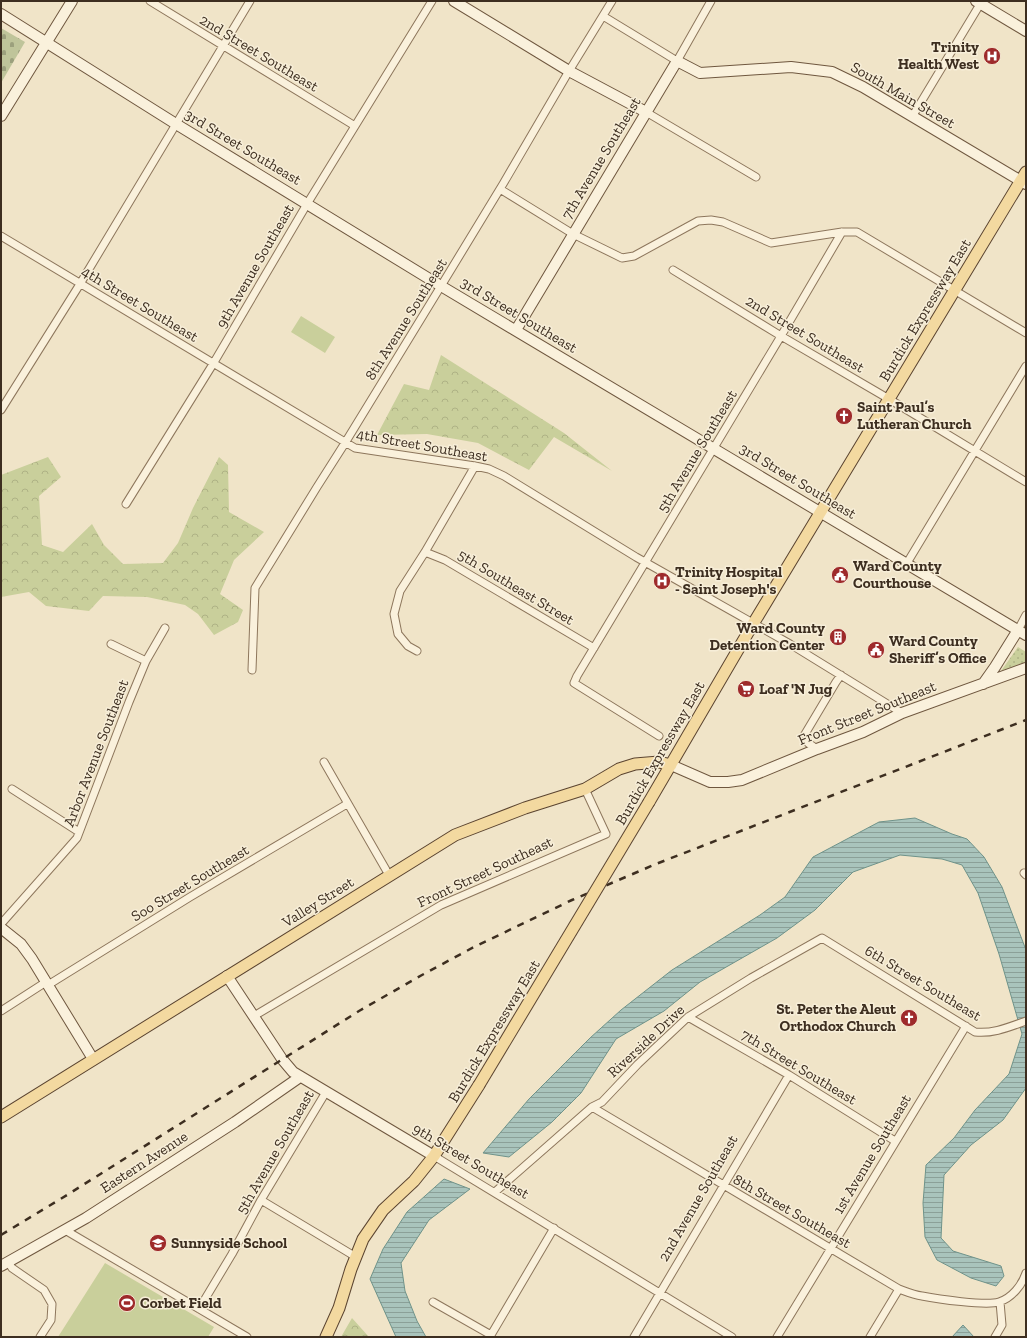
<svg xmlns="http://www.w3.org/2000/svg" width="1027" height="1338" viewBox="0 0 1027 1338" font-family="'Zilla Slab',serif">
	<style>
		.grass { fill: url(#grass-dots) }
		.forest { fill: url(#forest-crowns) }
		.cemetery { fill: url(#cemetery-stones) }
		.pitch { fill: #c9cf9b }
		.water { fill: url(#water-rules); stroke: #6f938a }
		.lines { fill: none; stroke-linecap: round; stroke-linejoin: round }
		.street-casing { stroke: #8d765c; stroke-width: 9 }
		.secondary-casing { stroke: #6f573f; stroke-width: 12 }
		.primary-casing { stroke: #5b4430; stroke-width: 13 }
		.street { stroke: #faf1dc; stroke-width: 7 }
		.secondary { stroke: #faf1dc; stroke-width: 10 }
		.primary { stroke: #f3d9a0; stroke-width: 11 }
		.rail { stroke: #3d2e20; stroke-width: 2.5; stroke-dasharray: 7 7; stroke-linecap: butt }
		.primary-bridge-casing { stroke: #5b4430; stroke-width: 13; stroke-linecap: butt }
		.primary-bridge { stroke: #f3d9a0; stroke-width: 11 }
		.labels { text-anchor: middle; stroke-width: 3; stroke-linejoin: round; paint-order: stroke }
		.poi-label { font-size: 15px; font-weight: bold; fill: #3d2e20; stroke: #f7eed8; text-anchor: start }
		.street-label { font-size: 15px; fill: #3d2e20; stroke: #f7eed8 }
	</style>
	<defs>
		<pattern id="grass-dots" width="8" height="8" patternUnits="userSpaceOnUse"><rect width="8" height="8" fill="#c9cf9b"/><path d="M2 2h.1M6 6h.1" fill="none" stroke="#aeb285" stroke-width="1.8" stroke-linecap="round"/></pattern>
		<pattern id="forest-crowns" width="20" height="18" patternUnits="userSpaceOnUse"><rect width="20" height="18" fill="#c9cf9b"/><path d="M2 6a3 3 0 1 1 6 0M12 15a3 3 0 1 1 6 0" fill="none" stroke="#aeb285"/></pattern>
		<pattern id="cemetery-stones" width="16" height="16" patternUnits="userSpaceOnUse"><rect width="16" height="16" fill="#bfc49a"/><path d="M2 7V4a2 2 0 0 1 4 0v3zM10 15v-3a2 2 0 0 1 4 0v3z" fill="#9ca07d"/></pattern>
		<pattern id="water-rules" width="6" height="5" patternUnits="userSpaceOnUse"><rect width="6" height="5" fill="#a9c4bc"/><path d="M0 2.5h6" fill="none" stroke="#8ba098"/></pattern>
	</defs>
	<rect width="100%" height="100%" fill="#f0e4c8"/>
	<path class="grass" d="M1018 647 1026 652V662L1001 671Z"/>
	<path class="forest" d="M441 355 564 433 612 471 554 437 529 470 478 443 427 434 377 435 404 384 429 390Z
		M48 457 61 477 39 496 42 545 63 552 92 524 104 545 123 564 163 563 178 543 193 508 219 457 228 465 229 512 264 532 234 560 220 594 243 610 238 622 214 635 198 614 185 605 147 597 103 596 89 611 46 606 29 592 1 597V475Z
		M352 1318 369 1337H341Z"/>
	<path class="cemetery" d="M1 28 25 42 1 83Z"/>
	<path class="pitch" d="M301 316 335 337 325 353 291 332Z
		M105 1263 214 1327 208 1337H58Z"/>
	<path class="water" d="M915 818 952 834 967 839 984 857 1002 887 1026 950V1088L1003 1120 971 1145 944 1175 941 1238 953 1251 1001 1266 1004 1276 996 1286 971 1278 937 1260 925 1237 923 1203 926 1165 954 1138 975 1110 1009 1074 1022 1034 999 954 978 893 962 865 942 859 900 855 853 872 815 910 777 938 700 982 664 1011 616 1039 581 1093 552 1122 509 1157 483 1153 529 1099 590 1038 621 1010 672 970 760 915 785 897 813 857 879 822Z
		M444 1179 470 1189 429 1220 401 1263 405 1291 417 1321 426 1337H396L370 1279 383 1249 407 1212Z
		M963 1325 974 1337H952Z"/>
	<g class="lines">
		<defs>
			<path id="street" d="M150 1 355 126
				M603 16 677 61 711 1
				M646 112 756 177
				M912 117 982 1
				M500 189 573 234 622 258 634 256 698 221 711 220 723 222 771 243 842 232H857L1026 333
				M1 236 355 448 475 466 489 469 504 476 636 557 790 644 902 713
				M673 270 781 336 889 399 1026 482
				M1 410 80 284 250 1
				M126 504 213 364 307 204 432 1
				M425 552 445 560 594 648
				M907 563 1026 366
				M1018 630 1026 615
				M111 644 146 661
				M417 651 408 646 398 634 394 614 400 591 425 552 475 466
				M252 670 255 588 317 487 345 443 441 286 503 184 569 71 612 1
				M659 736 574 683 577 676 781 336 842 232
				M817 749 808 743 805 734 836 682 841 675
				M324 762 389 875
				M12 789 79 832
				M1024 873 1026 875
				M1 924 77 838 129 702 146 661 165 628
				M48 985 190 897 347 804
				M1 1011 46 982
				M254 1016 441 905 606 834 585 789
				M688 1017 789 1075 895 1141
				M592 1107 899 1289C907 1292 914 1295 922 1296 937 1299 986 1306 999 1302 1012 1298 1022 1285 1026 1273
				M434 1156 732 1337
				M495 1192 592 1107 602 1102 638 1064 688 1017 751 978 822 938 975 1032C993 1034 1009 1027 1026 1021
				M261 1200 356 1257
				M65 1230 247 1337
				M8 1262 12 1268 44 1290 52 1304 51 1320 40 1337
				M433 1302 491 1335 554 1228
				M199 1309 232 1254 261 1200 326 1092
				M634 1337 789 1075
				M777 1337 966 1026
				M870 1337 899 1289
				M995 1337 1002 1325 1000 1302"/>
			<path id="secondary" d="M454 1 569 71 646 112
				M976 1 1026 31
				M1 14 176 124 441 286 1026 635
				M1 116 72 1
				M516 330 677 61 700 73 791 67 832 72 863 87 1026 184
				M983 684 995 667 1018 630
				M671 765 710 782H728L742 780 817 749 863 732 902 713 1026 668
				M1 928 21 944 32 959 93 1059
				M227 976 282 1059 293 1072 434 1156
				M1 1266 86 1218 235 1122 300 1077"/>
			<path id="primary" d="M649 802 753 624 1026 172
				M1 1117 455 835 525 808 585 789 619 769 635 764 659 762 671 765
				M326 1337 339 1308 351 1269 363 1239 383 1210 414 1181 434 1156 479 1085"/>
		</defs>
		<use href="#street" class="street-casing"/>
		<use href="#secondary" class="secondary-casing"/>
		<use href="#primary" class="primary-casing"/>
		<use href="#street" class="street"/>
		<use href="#secondary" class="secondary"/>
		<use href="#primary" class="primary"/>
		<path class="rail" d="M1 1235 67 1195 359 1011 422 975 474 947 572 900 656 864 1026 720"/>
		<defs>
			<path id="primary-bridge" d="M479 1085 649 802"/>
		</defs>
		<use href="#primary-bridge" class="primary-bridge-casing"/>
		<use href="#primary-bridge" class="primary-bridge"/>
	</g>
	<defs>
		<symbol id="hospital-disc" viewBox="-11 -11 22 22"><circle r="9.5" fill="#9e2a2b" stroke="#f7eed8"/><path d="M-5-5h3v3.5h4V-5h3V5h-3V1.5h-4V5h-3Z" fill="#fff"/></symbol>
		<symbol id="church-disc" viewBox="-11 -11 22 22"><circle r="9.5" fill="#9e2a2b" stroke="#f7eed8"/><path d="M-1.2-6h2.4v3.5h3.3v2.4h-3.3V6h-2.4V-.1h-3.3v-2.4h3.3Z" fill="#fff"/></symbol>
		<symbol id="civic-disc" viewBox="-11 -11 22 22"><circle r="9.5" fill="#9e2a2b" stroke="#f7eed8"/><path d="M-.6-6.5H3V-4.5H.6V-3L4-1V1h2V6H-6V1h2V-1L-.6-3ZM-1.2 2.5V6h2.4V2.5Z" fill="#fff"/></symbol>
		<symbol id="building-disc" viewBox="-11 -11 22 22"><circle r="9.5" fill="#9e2a2b" stroke="#f7eed8"/><path d="M-4-6H4V6H1V3H-1V6H-4ZM-2.5-4.3h1.7v1.8h-1.7ZM.8-4.3h1.7v1.8H.8ZM-2.5-1h1.7V.8h-1.7ZM.8-1h1.7V.8H.8Z" fill="#fff"/></symbol>
		<symbol id="supermarket-disc" viewBox="-11 -11 22 22"><circle r="9.5" fill="#9e2a2b" stroke="#f7eed8"/><path d="M-6-5.5h2.5l.6 2H6L4.5 2H-2.5L-4.4-4H-6ZM-1.5 3.2a1.3 1.3 0 1 0 .1 0ZM3 3.2a1.3 1.3 0 1 0 .1 0Z" fill="#fff"/></symbol>
		<symbol id="school-disc" viewBox="-11 -11 22 22"><circle r="9.5" fill="#9e2a2b" stroke="#f7eed8"/><path d="M0-5L7-2L0 1L-7-2ZM-4 1L0 2.5L4 1V4Q0 6-4 4Z" fill="#fff"/></symbol>
		<symbol id="stadium-disc" viewBox="-11 -11 22 22"><circle r="9.5" fill="#9e2a2b" stroke="#f7eed8"/><path d="M0-5a6.5 5 0 1 0 0 10a6.5 5 0 1 0 0-10ZM-3.5-1.8h7v3.6h-7Z" fill="#fff"/></symbol>
	</defs>
	<g fill-rule="evenodd">
		<use href="#hospital-disc" x="982" y="46" width="20" height="20"/>
		<use href="#church-disc" x="834" y="406" width="20" height="20"/>
		<use href="#civic-disc" x="830" y="565" width="20" height="20"/>
		<use href="#hospital-disc" x="652" y="571" width="20" height="20"/>
		<use href="#building-disc" x="828" y="627" width="20" height="20"/>
		<use href="#civic-disc" x="866" y="640" width="20" height="20"/>
		<use href="#supermarket-disc" x="736" y="679" width="20" height="20"/>
		<use href="#church-disc" x="899" y="1008" width="20" height="20"/>
		<use href="#school-disc" x="148" y="1233" width="20" height="20"/>
		<use href="#stadium-disc" x="117" y="1293" width="20" height="20"/>
	</g>
	<g class="labels">
		<g class="poi-label">
			<text x="979" y="52" text-anchor="end">Trinity<tspan x="979" dy="17">Health West</tspan></text>
			<text x="857" y="412">Saint Paul’s<tspan x="857" dy="17">Lutheran Church</tspan></text>
			<text x="853" y="571">Ward County<tspan x="853" dy="17">Courthouse</tspan></text>
			<text x="675" y="577">Trinity Hospital<tspan x="675" dy="17">- Saint Joseph's</tspan></text>
			<text x="825" y="633" text-anchor="end">Ward County<tspan x="825" dy="17">Detention Center</tspan></text>
			<text x="889" y="646">Ward County<tspan x="889" dy="17">Sheriff’s Office</tspan></text>
			<text x="759" y="694">Loaf 'N Jug</text>
			<text x="896" y="1014" text-anchor="end">St. Peter the Aleut<tspan x="896" dy="17">Orthodox Church</tspan></text>
			<text x="171" y="1248">Sunnyside School</text>
			<text x="140" y="1308">Corbet Field</text>
		</g>
		<g class="street-label">
			<text transform="translate(259 53) rotate(31)" y="5">2nd Street Southeast</text>
			<text transform="translate(903 95) rotate(30)" y="5">South Main Street</text>
			<text transform="translate(243 147) rotate(31)" y="5">3rd Street Southeast</text>
			<text transform="translate(601 158) rotate(-59)" y="5">7th Avenue Southeast</text>
			<text transform="translate(255 266) rotate(-60)" y="5">9th Avenue Southeast</text>
			<text transform="translate(140 304) rotate(31)" y="5">4th Street Southeast</text>
			<text transform="translate(925 310) rotate(-59)" y="5">Burdick Expressway East</text>
			<text transform="translate(519 315) rotate(31)" y="5">3rd Street Southeast</text>
			<text transform="translate(406 319) rotate(-58)" y="5">8th Avenue Southeast</text>
			<text transform="translate(805 334) rotate(31)" y="5">2nd Street Southeast</text>
			<text transform="translate(422 445) rotate(10)" y="5">4th Street Southeast</text>
			<text transform="translate(697 451) rotate(-59)" y="5">5th Avenue Southeast</text>
			<text transform="translate(798 481) rotate(31)" y="5">3rd Street Southeast</text>
			<text transform="translate(516 587) rotate(31)" y="5">5th Southeast Street</text>
			<text transform="translate(867 713) rotate(-22)" y="5">Front Street Southeast</text>
			<text transform="translate(96 753) rotate(-69)" y="5">Arbor Avenue Southeast</text>
			<text transform="translate(660 753) rotate(-60)" y="5">Burdick Expressway East</text>
			<text transform="translate(485 872) rotate(-25)" y="5">Front Street Southeast</text>
			<text transform="translate(190 883) rotate(-31)" y="5">Soo Street Southeast</text>
			<text transform="translate(318 902) rotate(-32)" y="5">Valley Street</text>
			<text transform="translate(923 983) rotate(31)" y="5">6th Street Southeast</text>
			<text transform="translate(494 1031) rotate(-59)" y="5">Burdick Expressway East</text>
			<text transform="translate(646 1041) rotate(-43)" y="5">Riverside Drive</text>
			<text transform="translate(799 1067) rotate(31)" y="5">7th Street Southeast</text>
			<text transform="translate(275 1152) rotate(-60)" y="5">5th Avenue Southeast</text>
			<text transform="translate(872 1154) rotate(-59)" y="5">1st Avenue Southeast</text>
			<text transform="translate(471 1161) rotate(31)" y="5">9th Street Southeast</text>
			<text transform="translate(144 1162) rotate(-33)" y="5">Eastern Avenue</text>
			<text transform="translate(698 1198) rotate(-60)" y="5">2nd Avenue Southeast</text>
			<text transform="translate(792 1211) rotate(30)" y="5">8th Street Southeast</text>
		</g>
	</g>
	<rect width="1027" height="1338" fill="none" stroke="#3d2e20" stroke-width="4"/>
</svg>
